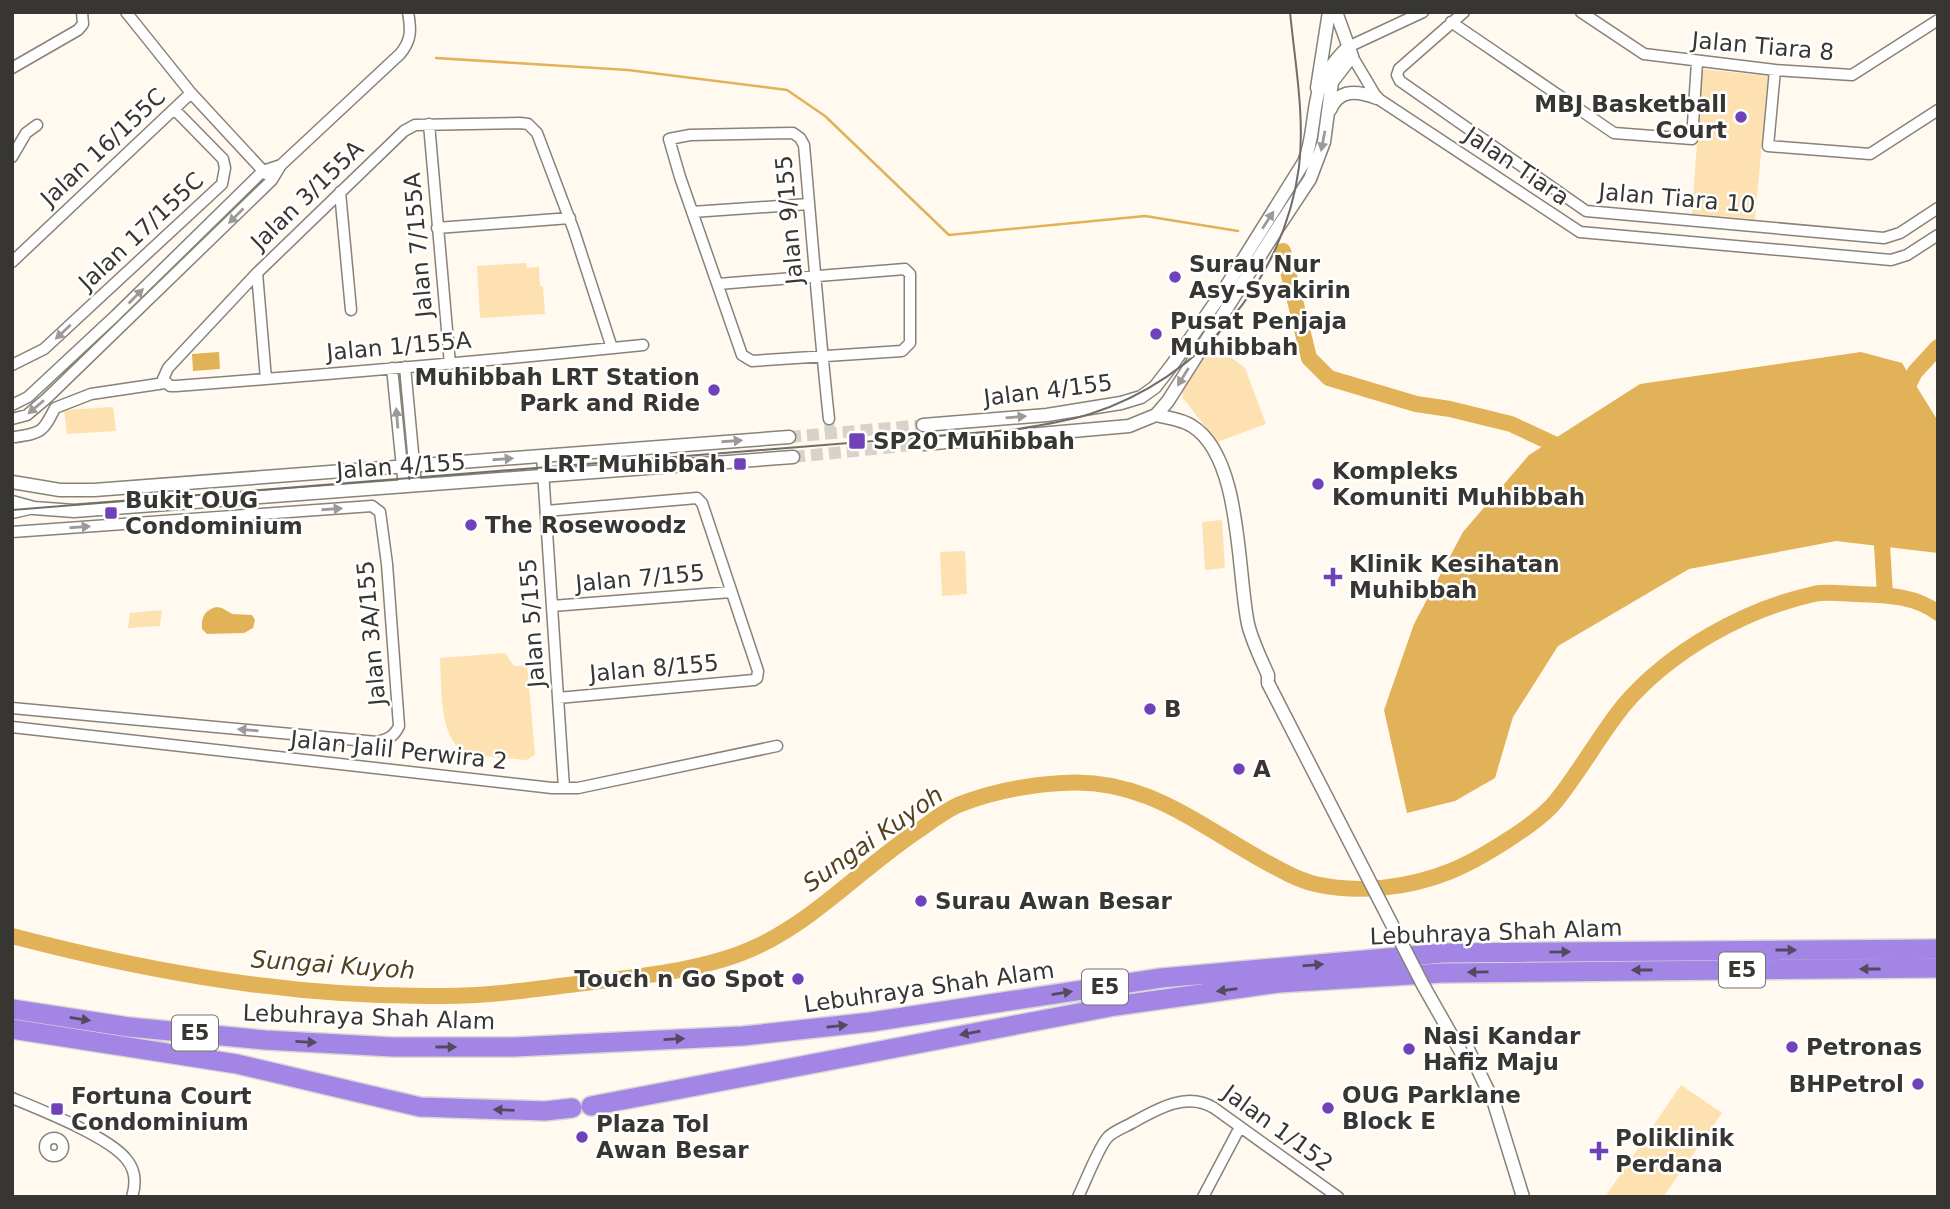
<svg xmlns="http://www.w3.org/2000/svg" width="1950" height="1209" viewBox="0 0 1950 1209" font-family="'DejaVu Sans',sans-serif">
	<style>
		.green { fill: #fde1b0 }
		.water { fill: #e1b258 }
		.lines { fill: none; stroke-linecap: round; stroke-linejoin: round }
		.stream { stroke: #e1b258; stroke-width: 2.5 }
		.river { stroke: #e1b258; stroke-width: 16 }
		.minor-tunnel { stroke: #d7d2ca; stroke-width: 10; stroke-dasharray: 10 5; stroke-linecap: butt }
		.tertiary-tunnel { stroke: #d7d2ca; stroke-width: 12; stroke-dasharray: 12 6; stroke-linecap: butt }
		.minor-casing { stroke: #87827a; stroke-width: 13 }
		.tertiary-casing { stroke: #87827a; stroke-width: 15 }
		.motorway-casing { stroke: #d7d7d6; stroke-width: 22 }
		.minor { stroke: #fff; stroke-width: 10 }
		.tertiary { stroke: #fff; stroke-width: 12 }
		.motorway { stroke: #a285e4; stroke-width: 19 }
		.tram { stroke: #716e69; stroke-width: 2 }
		.tertiary-bridge-casing { stroke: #87827a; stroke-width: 15; stroke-linecap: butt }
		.tertiary-bridge { stroke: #fff; stroke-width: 12 }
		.oneway { fill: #9c9a98 }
		.oneway2 { fill: #524a5e }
		.poi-dot { fill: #6f42ba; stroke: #fff; stroke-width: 2.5 }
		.labels { text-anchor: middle; stroke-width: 5; stroke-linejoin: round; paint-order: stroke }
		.shield { fill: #fff; stroke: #747270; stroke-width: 2 }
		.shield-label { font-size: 21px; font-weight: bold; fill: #383632 }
		.street-label { font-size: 23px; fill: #383632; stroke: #fff }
		.poi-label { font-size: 23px; font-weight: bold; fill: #383632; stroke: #fff; text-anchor: start }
		.water-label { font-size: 24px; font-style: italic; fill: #54411b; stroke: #fff }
	</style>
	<rect width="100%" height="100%" fill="#fff9f0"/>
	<path class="green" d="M1702 69 1768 76 1755 219 1692 214Z
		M526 263 527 268 539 267 540 286H543L545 314 480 318 477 266Z
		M1219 348 1245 368 1266 424 1217 442 1183 398 1182 391 1208 352Z
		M113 407 116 431 67 434 64 410Z
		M1222 520 1225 568 1205 570 1202 522Z
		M965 551 967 594 942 596 940 552Z
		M162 610 160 626 128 628 130 613Z
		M505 653 514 666 527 665 535 754 527 760C509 758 485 758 467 752 438 742 442 685 440 658Z
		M1681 1085 1722 1113 1663 1197H1605Z"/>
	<path class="water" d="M219 352 220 369 193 371 192 354Z
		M1861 352 1902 363 1938 421V553L1836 541 1689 569 1558 646 1513 717 1495 778 1455 801 1407 813 1384 710 1414 624 1463 532 1529 455 1640 384Z
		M216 607 222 608 232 614 252 615 255 620 253 628 244 633 207 634 202 629C201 617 205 610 216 607Z"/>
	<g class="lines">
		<path class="stream" d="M436 58 628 70 787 90 825 116 949 235 1145 216 1238 231"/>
		<path class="river" d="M1283 251 1309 358 1329 378 1416 404 1450 409 1511 424 1569 451
			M1903 396 1915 372 1938 347
			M1881 528 1885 595
			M12 936C153 973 297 998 443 996 493 996 543 988 592 982 645 976 710 969 758 946 819 917 866 864 922 828 933 820 945 811 958 805 990 792 1027 785 1062 783 1140 777 1192 820 1257 857 1275 867 1295 879 1315 884 1359 894 1409 888 1451 871 1478 860 1538 824 1556 801 1581 770 1599 736 1624 705 1670 651 1745 609 1814 594 1828 591 1843 594 1857 594 1885 595 1915 595 1938 613"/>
		<path class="minor-tunnel" d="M829 419 830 434"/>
		<path class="tertiary-tunnel" d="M789 437 923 425
			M793 457 924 444"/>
		<defs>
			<path id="minor" d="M126 12 191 93 266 174
				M1464 12 1399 69 1397 75 1400 81 1586 211 1884 238 1900 233 1938 208
				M1581 12 1644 54 1775 70 1852 75 1938 20
				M1451 22 1614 133 1692 139 1697 62
				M1348 47 1423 12
				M1352 56 1377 98 1580 232 1891 260 1907 255 1938 235
				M12 68 78 30 83 24 82 12
				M1775 70 1768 146 1870 154 1938 110
				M429 124 450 364
				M12 157 26 133 37 125
				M340 192 351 310
				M692 212 809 204
				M437 228 570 218
				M12 262 191 93
				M257 273 266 379
				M718 284 905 269 910 274V343L902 351 752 361 742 355 680 177 669 139 690 135 793 133 800 138 804 145C812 236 819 328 829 419
				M612 348 574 231 537 133 528 124 520 123 415 125 404 131 257 273 168 368 163 379 170 386H176C332 374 487 361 643 345
				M12 365 44 349 222 184 225 168 223 159 174 109
				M405 367 416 485
				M392 368 404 487
				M12 405 28 397 116 315 263 171 281 165
				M12 419 27 415 46 399 272 180 281 165 400 54C412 40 411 29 408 12
				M15 437C42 433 43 432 55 408L91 394 165 383
				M542 456 564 788
				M546 511 697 498 702 503 758 671 757 678 754 680 558 698
				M12 513 34 508
				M12 532 372 506 380 512 387 564 399 726C394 737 388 739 377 742L12 708
				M552 606 731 592
				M12 727 552 788H578L777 746
				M12 1098C41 1110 110 1137 127 1160 136 1171 136 1184 132 1197
				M45 1147a9 9 0 1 1 18 0a9 9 0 1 1-18 0Z
				M1078 1197C1085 1183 1099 1146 1108 1137 1114 1131 1125 1127 1132 1123 1157 1109 1187 1091 1214 1108L1338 1197
				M1203 1197 1240 1127"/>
			<path id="tertiary" d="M1317 88 1329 12
				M1330 110C1339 88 1358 91 1377 98
				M1156 415C1168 418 1182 419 1192 426 1242 457 1237 572 1248 624 1252 641 1261 659 1268 675V683
				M923 425 1047 415 1121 403 1141 397 1155 387 1172 365 1224 290 1304 162C1313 141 1312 120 1317 98 1320 78 1334 61 1348 47
				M924 444 1129 426 1156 415 1168 401 1277 229 1310 179 1324 142 1332 82 1352 56 1336 12
				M12 482 60 490H94L789 437
				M12 502 34 508 74 511 793 457
				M1468 1049 1494 1103 1523 1197"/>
			<path id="motorway" d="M12 1009 129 1027 265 1040 393 1047H514L743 1036 871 1022 1161 978 1443 953 1938 949
				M12 1029 237 1064 420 1107 545 1111 572 1108
				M591 1106 1115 1006 1279 983 1443 973 1938 968"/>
		</defs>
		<use href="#minor" class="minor-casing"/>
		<use href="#tertiary" class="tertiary-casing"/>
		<use href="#motorway" class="motorway-casing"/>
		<use href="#minor" class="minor"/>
		<use href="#tertiary" class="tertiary"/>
		<use href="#motorway" class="motorway"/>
		<path class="tram" d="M12 510 1011 430C1038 426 1064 422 1090 414 1199 379 1284 282 1299 167 1305 116 1295 63 1290 12"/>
		<defs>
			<path id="tertiary-bridge" d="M1268 683 1423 985 1461 1052"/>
		</defs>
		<use href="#tertiary-bridge" class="tertiary-bridge-casing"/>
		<use href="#tertiary-bridge" class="tertiary-bridge"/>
	</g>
	<defs><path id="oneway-solid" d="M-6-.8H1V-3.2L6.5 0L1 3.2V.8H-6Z" transform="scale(1.75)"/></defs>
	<g class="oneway">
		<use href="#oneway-solid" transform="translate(1323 141) rotate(101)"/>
		<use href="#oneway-solid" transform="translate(236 216) rotate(135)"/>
		<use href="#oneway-solid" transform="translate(1268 220) rotate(-57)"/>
		<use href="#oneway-solid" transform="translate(136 296) rotate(-45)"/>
		<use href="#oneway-solid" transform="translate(63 332) rotate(137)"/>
		<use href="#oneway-solid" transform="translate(1183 377) rotate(122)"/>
		<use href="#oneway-solid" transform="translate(36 407) rotate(140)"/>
		<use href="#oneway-solid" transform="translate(1016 417) rotate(-5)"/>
		<use href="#oneway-solid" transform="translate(397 418) rotate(-95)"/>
		<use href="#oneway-solid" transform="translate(732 441) rotate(-4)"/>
		<use href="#oneway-solid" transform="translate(503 459) rotate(-4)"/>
		<use href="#oneway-solid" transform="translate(332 509) rotate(-4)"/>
		<use href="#oneway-solid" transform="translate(80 527) rotate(-4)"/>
		<use href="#oneway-solid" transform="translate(248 730) rotate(-175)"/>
	</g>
	<g class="oneway2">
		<use href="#oneway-solid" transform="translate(1786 950)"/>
		<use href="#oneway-solid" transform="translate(1560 952) rotate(-1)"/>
		<use href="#oneway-solid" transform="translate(1313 965) rotate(-5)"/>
		<use href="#oneway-solid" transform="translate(1870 969) rotate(180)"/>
		<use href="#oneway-solid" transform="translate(1642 970) rotate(180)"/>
		<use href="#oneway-solid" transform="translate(1478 972) rotate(179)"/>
		<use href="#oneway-solid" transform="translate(1227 990) rotate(172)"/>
		<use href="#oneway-solid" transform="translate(1062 993) rotate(-9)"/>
		<use href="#oneway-solid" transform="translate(80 1019) rotate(9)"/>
		<use href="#oneway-solid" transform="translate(837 1026) rotate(-6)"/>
		<use href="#oneway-solid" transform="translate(970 1033) rotate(170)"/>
		<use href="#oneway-solid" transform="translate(674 1039) rotate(-3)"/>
		<use href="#oneway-solid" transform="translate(306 1042) rotate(3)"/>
		<use href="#oneway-solid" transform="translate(446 1047)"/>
		<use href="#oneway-solid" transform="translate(504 1110) rotate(-178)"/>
	</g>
	<g class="poi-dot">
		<circle cx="1741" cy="117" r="7"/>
		<circle cx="1175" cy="277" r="7"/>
		<circle cx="1156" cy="334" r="7"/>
		<circle cx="714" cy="390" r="7"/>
		<rect x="848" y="432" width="18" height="18" rx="3.5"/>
		<rect x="733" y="457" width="14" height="14" rx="3.5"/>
		<circle cx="1318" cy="484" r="7"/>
		<rect x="104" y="506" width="14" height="14" rx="3.5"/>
		<circle cx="471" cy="525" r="7"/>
		<path d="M1329.5 566.5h7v7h7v7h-7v7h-7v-7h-7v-7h7z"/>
		<circle cx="1150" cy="709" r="7"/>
		<circle cx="1239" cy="769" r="7"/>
		<circle cx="921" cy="901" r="7"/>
		<circle cx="798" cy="979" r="7"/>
		<circle cx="1792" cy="1047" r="7"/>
		<circle cx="1409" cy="1049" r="7"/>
		<circle cx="1918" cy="1084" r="7"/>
		<circle cx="1328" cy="1108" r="7"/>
		<rect x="50" y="1102" width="14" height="14" rx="3.5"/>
		<circle cx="582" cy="1137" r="7"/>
		<path d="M1595.5 1140.5h7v7h7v7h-7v7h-7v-7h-7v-7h7z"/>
	</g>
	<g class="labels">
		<g class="shield">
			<rect x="1719" y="952.5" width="46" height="35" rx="5"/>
			<rect x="1082" y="969.5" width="46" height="35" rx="5"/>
			<rect x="172" y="1015.5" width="46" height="35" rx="5"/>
		</g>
		<g class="shield-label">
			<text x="1742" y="977">E5</text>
			<text x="1105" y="994">E5</text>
			<text x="195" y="1040">E5</text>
		</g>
		<g class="street-label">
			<text transform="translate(1763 46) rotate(5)" y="8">Jalan Tiara 8</text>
			<text transform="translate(103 147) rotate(-43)" y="8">Jalan 16/155C</text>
			<text transform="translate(1517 166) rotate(34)" y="8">Jalan Tiara</text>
			<text transform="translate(307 195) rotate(-44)" y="8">Jalan 3/155A</text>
			<text transform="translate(1677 198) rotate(5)" y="8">Jalan Tiara 10</text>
			<text transform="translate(789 220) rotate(-95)" y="8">Jalan 9/155</text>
			<text transform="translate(141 231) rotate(-43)" y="8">Jalan 17/155C</text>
			<text transform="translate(418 245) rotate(-95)" y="8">Jalan 7/155A</text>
			<text transform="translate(399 346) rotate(-5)" y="8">Jalan 1/155A</text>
			<text transform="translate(1048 390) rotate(-7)" y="8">Jalan 4/155</text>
			<text transform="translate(401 466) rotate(-4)" y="8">Jalan 4/155</text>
			<text transform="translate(640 578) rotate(-5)" y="8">Jalan 7/155</text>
			<text transform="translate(532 623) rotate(-94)" y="8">Jalan 5/155</text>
			<text transform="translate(371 633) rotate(-95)" y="8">Jalan 3A/155</text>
			<text transform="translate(654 668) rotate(-5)" y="8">Jalan 8/155</text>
			<text transform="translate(399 750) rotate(6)" y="8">Jalan Jalil Perwira 2</text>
			<text transform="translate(1496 932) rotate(-2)" y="8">Lebuhraya Shah Alam</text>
			<text transform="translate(929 987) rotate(-8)" y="8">Lebuhraya Shah Alam</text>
			<text transform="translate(369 1017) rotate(2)" y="8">Lebuhraya Shah Alam</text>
			<text transform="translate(1278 1128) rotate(36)" y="8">Jalan 1/152</text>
		</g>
		<g class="poi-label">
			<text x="1727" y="112" text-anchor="end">MBJ Basketball<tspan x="1727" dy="26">Court</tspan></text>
			<text x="1189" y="272">Surau Nur<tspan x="1189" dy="26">Asy-Syakirin</tspan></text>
			<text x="1170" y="329">Pusat Penjaja<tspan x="1170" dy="26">Muhibbah</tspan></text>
			<text x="700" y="385" text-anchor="end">Muhibbah LRT Station<tspan x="700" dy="26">Park and Ride</tspan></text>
			<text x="873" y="449">SP20 Muhibbah</text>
			<text x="726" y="472" text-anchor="end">LRT Muhibbah</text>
			<text x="1332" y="479">Kompleks<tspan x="1332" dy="26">Komuniti Muhibbah</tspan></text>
			<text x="125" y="508">Bukit OUG<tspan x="125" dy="26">Condominium</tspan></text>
			<text x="485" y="533">The Rosewoodz</text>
			<text x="1349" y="572">Klinik Kesihatan<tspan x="1349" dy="26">Muhibbah</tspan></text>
			<text x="1164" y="717">B</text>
			<text x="1253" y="777">A</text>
			<text x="935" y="909">Surau Awan Besar</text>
			<text x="784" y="987" text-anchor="end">Touch n Go Spot</text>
			<text x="1423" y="1044">Nasi Kandar<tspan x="1423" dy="26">Hafiz Maju</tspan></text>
			<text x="1806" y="1055">Petronas</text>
			<text x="1904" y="1092" text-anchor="end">BHPetrol</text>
			<text x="1342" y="1103">OUG Parklane<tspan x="1342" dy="26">Block E</tspan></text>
			<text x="71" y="1104">Fortuna Court<tspan x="71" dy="26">Condominium</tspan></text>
			<text x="596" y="1132">Plaza Tol<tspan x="596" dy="26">Awan Besar</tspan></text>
			<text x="1615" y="1146">Poliklinik<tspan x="1615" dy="26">Perdana</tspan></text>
		</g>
		<g class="water-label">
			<text transform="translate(873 839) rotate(-35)" y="8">Sungai Kuyoh</text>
			<text transform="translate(333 965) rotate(4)" y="8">Sungai Kuyoh</text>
		</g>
	</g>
	<rect width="1950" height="1209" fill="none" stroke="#383632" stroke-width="28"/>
</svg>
